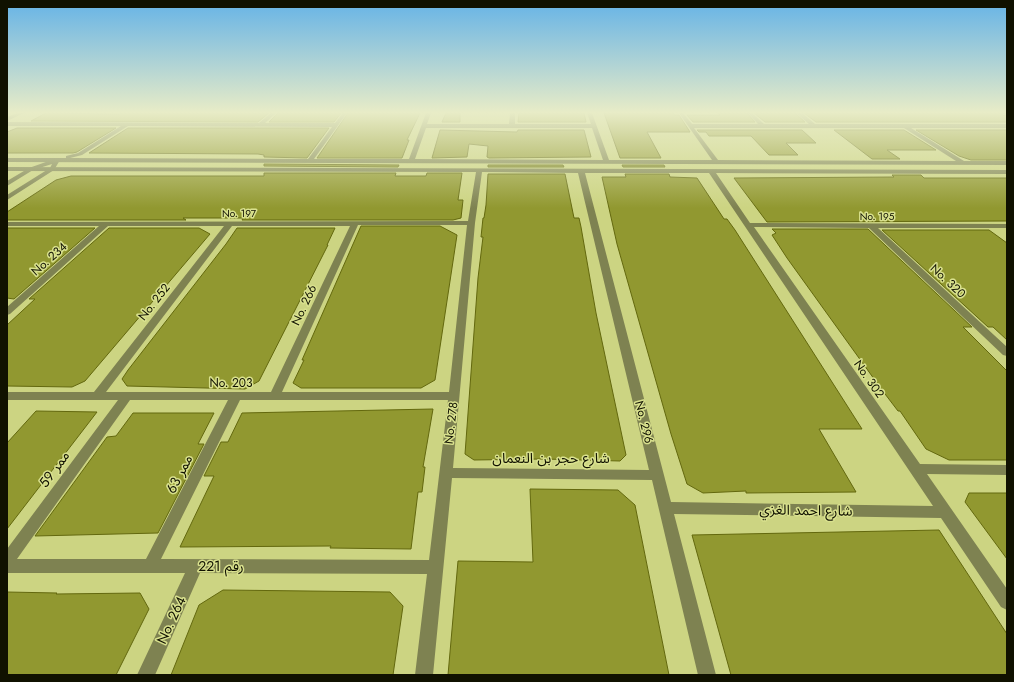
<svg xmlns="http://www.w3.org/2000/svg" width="1014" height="682" viewBox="0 0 1014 682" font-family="Jost,'Noto Sans Arabic',sans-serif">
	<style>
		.building { fill: #919830; stroke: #63680e }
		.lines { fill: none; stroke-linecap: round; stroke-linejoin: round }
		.minor { fill: #7e8251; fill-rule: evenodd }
		.tertiary { fill: #7e8251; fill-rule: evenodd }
		.labels { text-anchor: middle; stroke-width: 3; stroke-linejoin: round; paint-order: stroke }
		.far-street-label { font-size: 10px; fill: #101100; stroke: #d9e18e }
		.street-label { font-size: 12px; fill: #101100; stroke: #d9e18e }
		.near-street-label { font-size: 14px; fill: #101100; stroke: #d9e18e }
	</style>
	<rect width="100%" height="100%" fill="#ccd482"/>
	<path class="building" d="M46 113 120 114V113H269L258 122 31 121Z
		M278 113H277H341L334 122H269Z
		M348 113H420L407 140H409L402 158H317Z
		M446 113H460V122H442Z
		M519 113H584L586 122H518Z
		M604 113H673L674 115H679L690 132H647L661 158H620Z
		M718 113H747L755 122H693L687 115H720Z
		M754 113H795L805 122H765Z
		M804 113H1000L1003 115 1007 116V122H816Z
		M17 128H116L77 152 73 153H7V132Z
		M128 128H329L307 158 264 157V155L258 154 89 153Z
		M440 130 517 132 518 130H584L591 157 489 158 487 157 488 146 469 144 467 157 432 158Z
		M697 130H802L816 143H786L798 155H769L751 136H709L706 132H699Z
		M834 130H904L936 150H887L900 159H872Z
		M916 130H1007V160H971L959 156Z
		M264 164 399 165 398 167 264 166Z
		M488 165H563L564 167H488Z
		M622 165H664L665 167H623Z
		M264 173H396L395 176H426L427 173H462L458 200H463L461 218 453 220H242L243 218H183L186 220H7V212L56 180 71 176H264Z
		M488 174H565L574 218H579L581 227 596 313 626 455 620 461 544 459 474 460 465 454 478 278 483 237H481L483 218H484L486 205Z
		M625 174H669L670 177 697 178 724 219H727L735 230 862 429H819L856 492 746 493V491L703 493 687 484 671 434 617 244 602 177H626Z
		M892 175H921L924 178H1007V221L767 222 734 178 894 177Z
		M361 226H440L457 235 435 380 421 388H301L293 383 304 360H302Z
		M7 228H95L14 299 7 298Z
		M109 228H199L210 234 85 381 72 387 7 386V325L35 299H29Z
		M237 228H335L327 245H328L259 381 245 389 127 386 122 379 128 370 226 244Z
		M772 229H868L972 327H963L1007 371V460H949L926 449 900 411H898L882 390 787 258 772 235 776 233Z
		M882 230H989L1007 243V340L993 327H988Z
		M433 409 423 467H425L422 492H418L411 549 330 548 331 546 180 547 214 476H204L221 442H228L242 413Z
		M36 411 97 412 7 529V443Z
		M133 413H214L198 444H204L158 533 35 536 107 437 116 436Z
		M530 489 618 490 635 505 669 675H448L458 561 533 562Z
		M969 493H1007V559L965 502Z
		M939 530 1007 634V675H731L692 535Z
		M223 590 390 592 403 606 393 675H171L199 605Z
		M7 592 57 593 56 594 140 593 149 609 116 675H7Z"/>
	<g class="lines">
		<path class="minor" d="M18 113H24L7 121V117Z
			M271 113H276L265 123H335L343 113H347L314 159H409L426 113H431L427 124H509L510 113H515V124H591L587 113H592L609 160H712L679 113H683L692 124H758L748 113H752L764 124H809L796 113H802L815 124H1007V128H911L964 161H1007V165L7 162V158H66V156L78 153 121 126H7V122L259 123ZM128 126 332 127 308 159 70 158 82 155ZM426 128H592L603 160 415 159ZM694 128H904L956 161 718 160Z
			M1002 113H1007V115L1003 114Z
			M7 167 1007 170V174L716 173 750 223 1007 224V228H878L1007 347V356L1003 355 869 228 754 227 920 464 1007 465V475L927 474 1007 589V610L1001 607 941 518 674 514 716 675H698L652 480 452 478 433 675H415L427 574 200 573 155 675H137L185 573H7V549L118 400H7V392H94L224 226H108L10 314 7 315V307L99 226H7V222L468 221 476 172 7 171ZM482 172 578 173 649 470 453 468 475 223ZM585 173H709L933 506 671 502ZM358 225H467L449 392H282ZM232 226H350L271 392H106ZM130 400H228L146 559H17ZM240 400H448L429 560 161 559Z"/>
		<path class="tertiary" d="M57 158 60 160 54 170 7 200V195L50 168 52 164 33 170 7 186V181L29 168Z"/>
	</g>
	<linearGradient id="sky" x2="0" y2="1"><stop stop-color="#65b3e7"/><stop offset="0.54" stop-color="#e8ecc7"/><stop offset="1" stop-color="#e8ecc7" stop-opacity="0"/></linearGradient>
	<rect width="1014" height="208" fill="url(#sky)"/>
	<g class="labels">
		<g class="far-street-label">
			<text x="239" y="217">No. 197</text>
			<text x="877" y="220">No. 195</text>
		</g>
		<g class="street-label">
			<text transform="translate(49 259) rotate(-42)" y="4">No. 234</text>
			<text transform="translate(948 281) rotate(43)" y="4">No. 320</text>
			<text transform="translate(154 302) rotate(-52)" y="4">No. 252</text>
			<text transform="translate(304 305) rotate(-65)" y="4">No. 266</text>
			<text transform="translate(869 379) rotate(55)" y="4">No. 302</text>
			<text x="231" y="387">No. 203</text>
			<text transform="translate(644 422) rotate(76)" y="4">No. 296</text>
			<text transform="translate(451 423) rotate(-83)" y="4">No. 278</text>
		</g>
		<g class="near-street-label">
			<text x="551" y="463">شارع حجر بن النعمان</text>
			<text transform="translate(54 469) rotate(-54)" y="5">ممر 59</text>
			<text transform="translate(179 474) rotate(-63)" y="5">63 ممر</text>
			<text transform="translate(806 510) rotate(1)" y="5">شارع احمد الغزي</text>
			<text x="221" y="571">رقم 221</text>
			<text transform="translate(171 620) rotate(-65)" y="5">No. 264</text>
		</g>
	</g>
	<rect width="1014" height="682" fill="none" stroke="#101100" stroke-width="16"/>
</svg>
